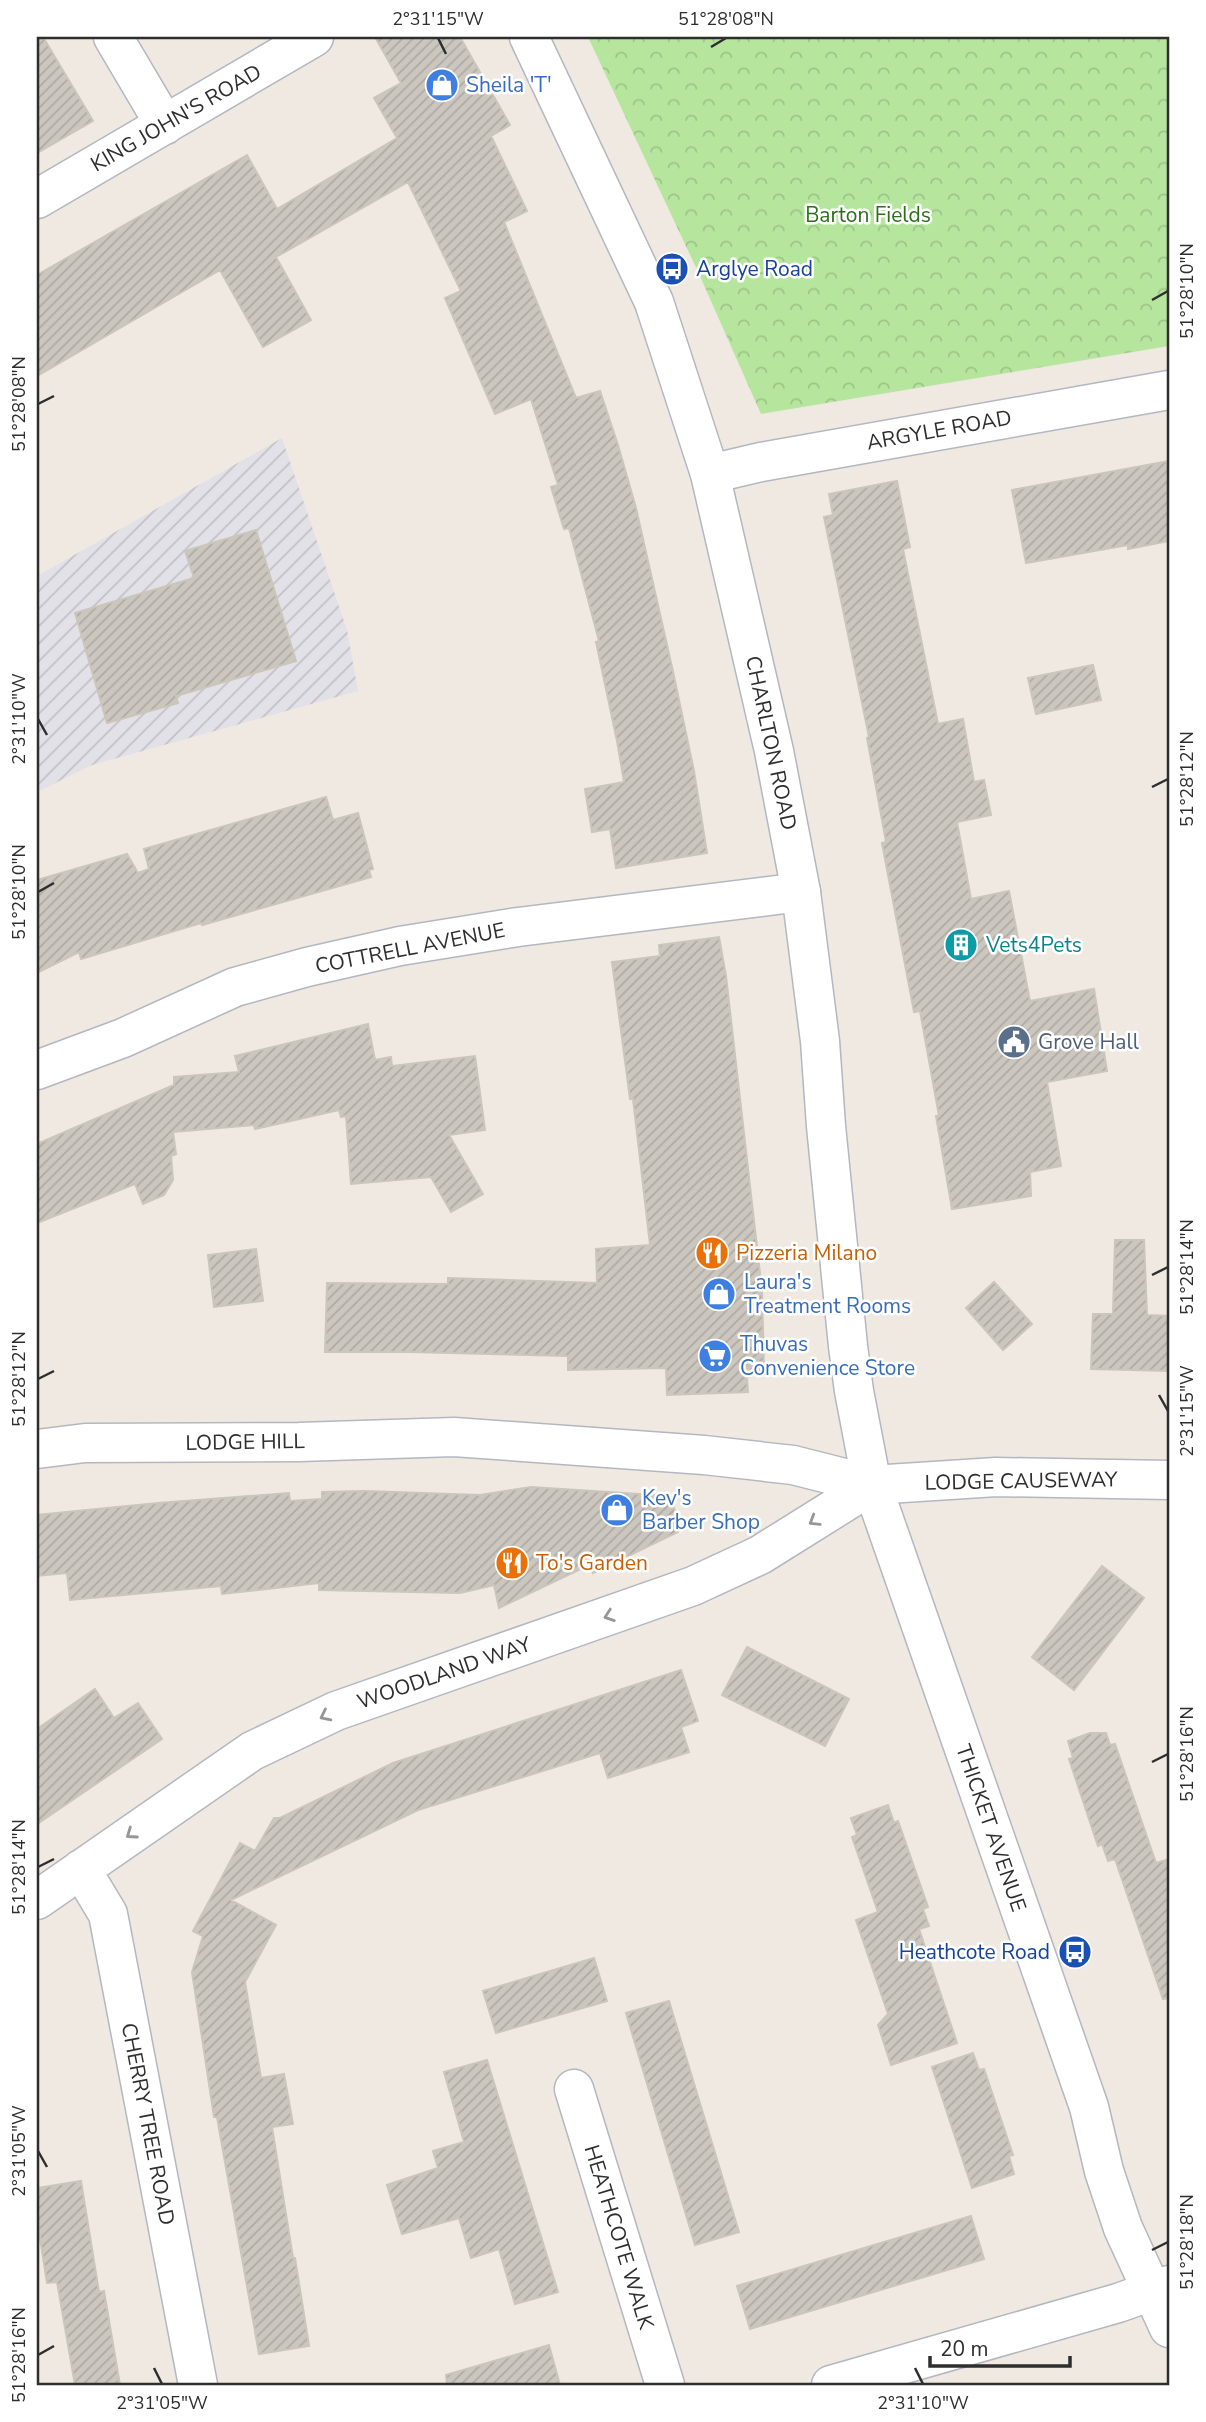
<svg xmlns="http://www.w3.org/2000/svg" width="1206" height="2422" viewBox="0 0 1206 2422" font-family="'Nunito Sans',sans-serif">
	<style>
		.industrial { fill: url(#industrial-furrows) }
		.forest { fill: url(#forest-crowns) }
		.building { fill: url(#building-hatch); stroke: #cbc5ba; stroke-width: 2 }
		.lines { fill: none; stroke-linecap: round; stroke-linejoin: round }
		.street-casing { stroke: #b4b7c1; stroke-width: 41 }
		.secondary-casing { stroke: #b4b7c1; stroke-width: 41 }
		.street { stroke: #fff; stroke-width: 38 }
		.secondary { stroke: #fff; stroke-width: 38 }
		.oneway { stroke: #969696 }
		.ticks { fill: none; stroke: #2e2e2e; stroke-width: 2.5 }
		.labels { text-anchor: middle; stroke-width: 5; stroke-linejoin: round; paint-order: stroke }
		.shop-label { font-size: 21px; fill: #366cbe; stroke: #fff; text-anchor: start }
		.street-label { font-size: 21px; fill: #2e2e2e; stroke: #fff }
		.park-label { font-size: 21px; fill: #2c6e1b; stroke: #fff }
		.transit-label { font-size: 21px; fill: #164399; stroke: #fff; text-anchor: start }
		.culture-label { font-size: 21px; fill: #0d838f; stroke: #fff; text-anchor: start }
		.service-label { font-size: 21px; fill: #4e5e75; stroke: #fff; text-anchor: start }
		.food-label { font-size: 21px; fill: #c56008; stroke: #fff; text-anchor: start }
		.neatline { fill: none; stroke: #2e2e2e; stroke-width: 2.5 }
		.ticks-label { font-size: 18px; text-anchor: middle; fill: #2e2e2e }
	</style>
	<defs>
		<pattern id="industrial-furrows" width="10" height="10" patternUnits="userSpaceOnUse" patternTransform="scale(1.75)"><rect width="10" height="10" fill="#e3e1e8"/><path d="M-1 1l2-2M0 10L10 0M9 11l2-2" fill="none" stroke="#c3c1c7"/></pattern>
		<pattern id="forest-crowns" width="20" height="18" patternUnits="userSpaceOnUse" patternTransform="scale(1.75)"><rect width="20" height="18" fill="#b6e59e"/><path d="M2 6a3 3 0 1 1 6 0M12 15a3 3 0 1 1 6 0" fill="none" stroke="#9dc588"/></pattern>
		<pattern id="building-hatch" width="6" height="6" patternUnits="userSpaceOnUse" patternTransform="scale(1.75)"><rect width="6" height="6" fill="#cbc7bf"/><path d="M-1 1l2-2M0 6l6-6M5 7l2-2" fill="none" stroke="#afaba4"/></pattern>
	</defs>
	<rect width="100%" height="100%" fill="#efe9e1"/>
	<path class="industrial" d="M282 438 347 630 358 691 92 765 37 792V576Z"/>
	<path class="forest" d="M588 37H1169V346L761 414 699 274Z"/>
	<path class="building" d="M37 37H43L93 121 37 153Z
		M375 37H460L510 125 491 136 527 211 504 222 576 398 600 391 618 445 636 508 672 667 694 771 707 853 616 868 610 829 592 832 585 789 624 782 617 741 596 642 599 641 569 528 564 529 551 487 558 485 531 399 495 414 445 298 461 291 408 182 276 257 311 320 263 347 220 270 37 376V275L247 155 277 209 397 138 374 98 401 83Z
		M1169 461V541L1128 549V545L1026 563 1012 490Z
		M897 481 910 547 903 549 938 724 963 719 974 782 984 780 991 815 957 822 971 899 1009 891 1030 1001 1094 989 1107 1071 1047 1082 1061 1166 1030 1172 1031 1196 952 1209 936 1116H939L920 1011 914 1012 882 843 886 842 867 738 869 737 824 517 833 515 829 494Z
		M256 530 296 661 176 696 178 703 107 723 75 613 194 578 185 551Z
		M1093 665 1101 700 1036 714 1028 678Z
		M326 797 333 820 358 813 373 869 369 870 371 877 202 925 201 923 81 959 79 952 37 973V880L127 854 138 873 149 869 144 849Z
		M719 937 726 976 762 1291 764 1369 747 1378 748 1392 667 1395 666 1368 568 1370V1356L409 1352H325L327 1283 448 1284V1278L597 1283 596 1249 650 1245 633 1099H630L612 962 660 956 659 945Z
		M368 1024 375 1060 391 1057 392 1066 475 1056 485 1130 449 1135 483 1194 451 1212 431 1177 351 1184 346 1116 341 1117 339 1110 255 1129 254 1125 173 1132 176 1154 171 1156 173 1180 164 1195 143 1204 135 1184 37 1223V1144L174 1085V1077L239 1072 235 1056Z
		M1115 1240H1144L1147 1315 1169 1316V1371L1091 1369 1093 1314H1113Z
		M256 1249 263 1301 214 1307 208 1255Z
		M994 1282 1032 1324 1003 1350 966 1308Z
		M531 1487 669 1496 676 1513 678 1532 593 1573 591 1564 499 1608 494 1585 460 1593 319 1590V1583L222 1594 221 1586 70 1600 67 1573 37 1576V1515L158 1503 289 1493 290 1501 322 1499V1492L365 1491 480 1495Z
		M1102 1566 1144 1598 1074 1690 1032 1657Z
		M747 1647 849 1699 825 1746 722 1695Z
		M681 1670 698 1721 681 1727 689 1752 608 1778 600 1753 418 1810 231 1900 276 1925 245 1982 261 2078 284 2074 293 2124 272 2127 293 2258H295L309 2346 259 2354 217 2117H214L192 1972 203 1936 193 1931 240 1843 255 1851 274 1818H280L393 1763Z
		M95 1689 114 1718 138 1703 162 1739 37 1824V1729Z
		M1090 1733H1106L1110 1745 1115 1744 1156 1863 1169 1859V1998L1163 1999 1115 1859 1108 1861 1102 1844 1098 1846 1069 1759 1073 1758 1068 1741Z
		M888 1805 894 1823 898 1821 928 1907 923 1909 929 1926 919 1929 957 2043 891 2065 878 2025 888 2014 856 1920 878 1912 852 1837 857 1835 851 1818Z
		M594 1958 607 2001 496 2033 483 1991Z
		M669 2001 739 2232 695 2245 626 2013Z
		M973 2053 979 2070 984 2069 1013 2155 1009 2156 1014 2174 972 2188 932 2067Z
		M487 2060 558 2292 515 2304 499 2249 471 2258 459 2218 402 2234 387 2185 438 2168 433 2151 464 2142 444 2072Z
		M81 2181 99 2292 104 2291 120 2385H75L57 2282 47 2283 37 2219V2188Z
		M971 2216 984 2259 750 2329 737 2286Z
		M549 2345 560 2385H447L446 2375Z"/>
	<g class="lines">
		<defs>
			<path id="street" d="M113 37 165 125
				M37 199 314 37
				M710 474 761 462 1169 390
				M37 1070 123 1038 235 987 307 967 400 946 518 927 801 892
				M81 1869 108 1914 198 2385
				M37 1900 252 1751 336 1711 693 1586 760 1555 872 1485 1089 2107 1104 2171 1123 2228 1169 2328
				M574 2089 665 2385
				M831 2385 1118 2303 1169 2285"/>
			<path id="secondary" d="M529 37 654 302 710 474 774 751 801 892 820 1041 826 1126 848 1346 854 1391 872 1485
				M37 1449 85 1443 299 1442 454 1437 704 1455 793 1465 872 1485 996 1477 1169 1480"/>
		</defs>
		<use href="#street" class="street-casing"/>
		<use href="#secondary" class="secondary-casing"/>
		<use href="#street" class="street"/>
		<use href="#secondary" class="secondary"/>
	</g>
	<defs><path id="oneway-chevron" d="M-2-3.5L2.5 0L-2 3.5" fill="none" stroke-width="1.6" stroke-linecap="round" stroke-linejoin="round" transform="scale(1.75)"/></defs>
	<g class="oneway">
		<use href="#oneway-chevron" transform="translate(814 1521) rotate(148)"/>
		<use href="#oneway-chevron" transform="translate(609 1616) rotate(161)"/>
		<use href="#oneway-chevron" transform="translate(325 1716) rotate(154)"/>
		<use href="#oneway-chevron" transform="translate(131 1834) rotate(145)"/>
	</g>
	<path class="ticks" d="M438 38 446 54M711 47 726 38M1152 300 1168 291M38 404 54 396M38 719 47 735M1152 787 1168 779M38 892 54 883M1152 1275 1168 1267M38 1379 54 1371M1159 1395 1168 1411M1152 1762 1168 1754M38 1867 54 1859M38 2151 47 2167M1152 2250 1168 2242M38 2355 54 2346M154 2368 162 2384M915 2368 923 2384"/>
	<defs>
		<symbol id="shop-disc" viewBox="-11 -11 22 22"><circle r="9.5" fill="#3f7fe0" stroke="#fff"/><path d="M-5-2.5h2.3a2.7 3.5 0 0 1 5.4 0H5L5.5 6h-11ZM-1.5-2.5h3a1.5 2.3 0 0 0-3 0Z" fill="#fff"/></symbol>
		<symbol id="bus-disc" viewBox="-11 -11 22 22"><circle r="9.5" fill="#1a4fb4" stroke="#fff"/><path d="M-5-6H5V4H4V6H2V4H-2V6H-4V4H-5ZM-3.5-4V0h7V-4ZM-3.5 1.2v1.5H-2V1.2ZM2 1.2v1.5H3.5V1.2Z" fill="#fff"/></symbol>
		<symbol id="building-disc" viewBox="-11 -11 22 22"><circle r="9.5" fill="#0f9aa8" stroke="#fff"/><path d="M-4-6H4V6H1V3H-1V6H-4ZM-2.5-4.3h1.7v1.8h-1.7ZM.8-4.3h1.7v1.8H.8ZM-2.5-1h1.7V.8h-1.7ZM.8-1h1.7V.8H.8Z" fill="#fff"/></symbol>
		<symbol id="civic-disc" viewBox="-11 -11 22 22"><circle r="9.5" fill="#5c6f8a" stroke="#fff"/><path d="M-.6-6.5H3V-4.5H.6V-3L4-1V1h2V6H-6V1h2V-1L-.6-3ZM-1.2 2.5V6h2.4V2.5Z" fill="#fff"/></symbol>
		<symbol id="restaurant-disc" viewBox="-11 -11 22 22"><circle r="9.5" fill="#e8710a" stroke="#fff"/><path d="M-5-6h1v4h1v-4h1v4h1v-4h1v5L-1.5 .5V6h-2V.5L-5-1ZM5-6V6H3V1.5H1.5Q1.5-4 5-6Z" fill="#fff"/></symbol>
		<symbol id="supermarket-disc" viewBox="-11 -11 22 22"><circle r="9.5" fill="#3f7fe0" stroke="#fff"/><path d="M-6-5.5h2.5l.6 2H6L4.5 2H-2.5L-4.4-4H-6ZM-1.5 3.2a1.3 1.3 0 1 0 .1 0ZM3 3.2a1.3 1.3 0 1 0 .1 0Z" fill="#fff"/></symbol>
	</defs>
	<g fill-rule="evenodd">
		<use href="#shop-disc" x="423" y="66" width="38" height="38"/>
		<use href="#bus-disc" x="653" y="250" width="38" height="38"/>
		<use href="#building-disc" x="942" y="926" width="38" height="38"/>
		<use href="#civic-disc" x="995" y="1023" width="38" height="38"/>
		<use href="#restaurant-disc" x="693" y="1234" width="38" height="38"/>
		<use href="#shop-disc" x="700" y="1275" width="38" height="38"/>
		<use href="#supermarket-disc" x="696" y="1337" width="38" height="38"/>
		<use href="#shop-disc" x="598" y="1491" width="38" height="38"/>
		<use href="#restaurant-disc" x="493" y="1544" width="38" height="38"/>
		<use href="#bus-disc" x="1056" y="1933" width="38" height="38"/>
	</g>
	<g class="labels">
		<g class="shop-label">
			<text x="466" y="92">Sheila 'T'</text>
			<text x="744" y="1289">Laura's<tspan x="744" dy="24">Treatment Rooms</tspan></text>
			<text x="740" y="1351">Thuvas<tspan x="740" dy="24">Convenience Store</tspan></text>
			<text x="642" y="1505">Kev's<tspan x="642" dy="24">Barber Shop</tspan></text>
		</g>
		<g class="street-label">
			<text transform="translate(176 118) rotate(-30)" y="7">KING JOHN'S ROAD</text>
			<text transform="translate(939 430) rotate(-10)" y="7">ARGYLE ROAD</text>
			<text transform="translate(771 743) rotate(78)" y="7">CHARLTON ROAD</text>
			<text transform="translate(410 948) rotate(-11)" y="7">COTTRELL AVENUE</text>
			<text transform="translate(245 1442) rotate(-1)" y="7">LODGE HILL</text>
			<text transform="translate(1021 1481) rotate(-1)" y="7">LODGE CAUSEWAY</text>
			<text transform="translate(444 1673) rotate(-19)" y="7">WOODLAND WAY</text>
			<text transform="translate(991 1828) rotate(71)" y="7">THICKET AVENUE</text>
			<text transform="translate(148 2124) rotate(79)" y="7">CHERRY TREE ROAD</text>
			<text transform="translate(619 2237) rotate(73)" y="7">HEATHCOTE WALK</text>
		</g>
		<g class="park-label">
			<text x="868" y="222">Barton Fields</text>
		</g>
		<g class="transit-label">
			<text x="696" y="276">Arglye Road</text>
			<text x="1050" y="1959" text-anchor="end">Heathcote Road</text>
		</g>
		<g class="culture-label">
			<text x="986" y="952">Vets4Pets</text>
		</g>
		<g class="service-label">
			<text x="1038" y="1049">Grove Hall</text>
		</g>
		<g class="food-label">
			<text x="736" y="1260">Pizzeria Milano</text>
			<text x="536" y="1570">To's Garden</text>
		</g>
	</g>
	<rect width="1206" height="2422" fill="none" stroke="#ffffff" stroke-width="77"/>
	<path d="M930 2356v10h140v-10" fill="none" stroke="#2e2e2e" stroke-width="3.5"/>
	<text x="940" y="2356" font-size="21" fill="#2e2e2e" stroke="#ffffff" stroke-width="5" paint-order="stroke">20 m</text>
	<rect x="38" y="38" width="1130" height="2346" class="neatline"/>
	<g class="ticks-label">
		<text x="438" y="25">2°31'15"W</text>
		<text x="726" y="25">51°28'08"N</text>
		<text transform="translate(1187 291) rotate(-90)" y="6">51°28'10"N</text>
		<text transform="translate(19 404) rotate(-90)" y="6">51°28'08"N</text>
		<text transform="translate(19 719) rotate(-90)" y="6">2°31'10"W</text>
		<text transform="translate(1187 779) rotate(-90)" y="6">51°28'12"N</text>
		<text transform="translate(19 892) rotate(-90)" y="6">51°28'10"N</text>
		<text transform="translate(1187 1267) rotate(-90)" y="6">51°28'14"N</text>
		<text transform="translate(19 1379) rotate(-90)" y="6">51°28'12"N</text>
		<text transform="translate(1187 1411) rotate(-90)" y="6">2°31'15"W</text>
		<text transform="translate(1187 1754) rotate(-90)" y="6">51°28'16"N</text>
		<text transform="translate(19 1867) rotate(-90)" y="6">51°28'14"N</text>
		<text transform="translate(19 2151) rotate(-90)" y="6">2°31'05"W</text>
		<text transform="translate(1187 2242) rotate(-90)" y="6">51°28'18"N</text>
		<text transform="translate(19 2355) rotate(-90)" y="6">51°28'16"N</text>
		<text x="162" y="2409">2°31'05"W</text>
		<text x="923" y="2409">2°31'10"W</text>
	</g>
</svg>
